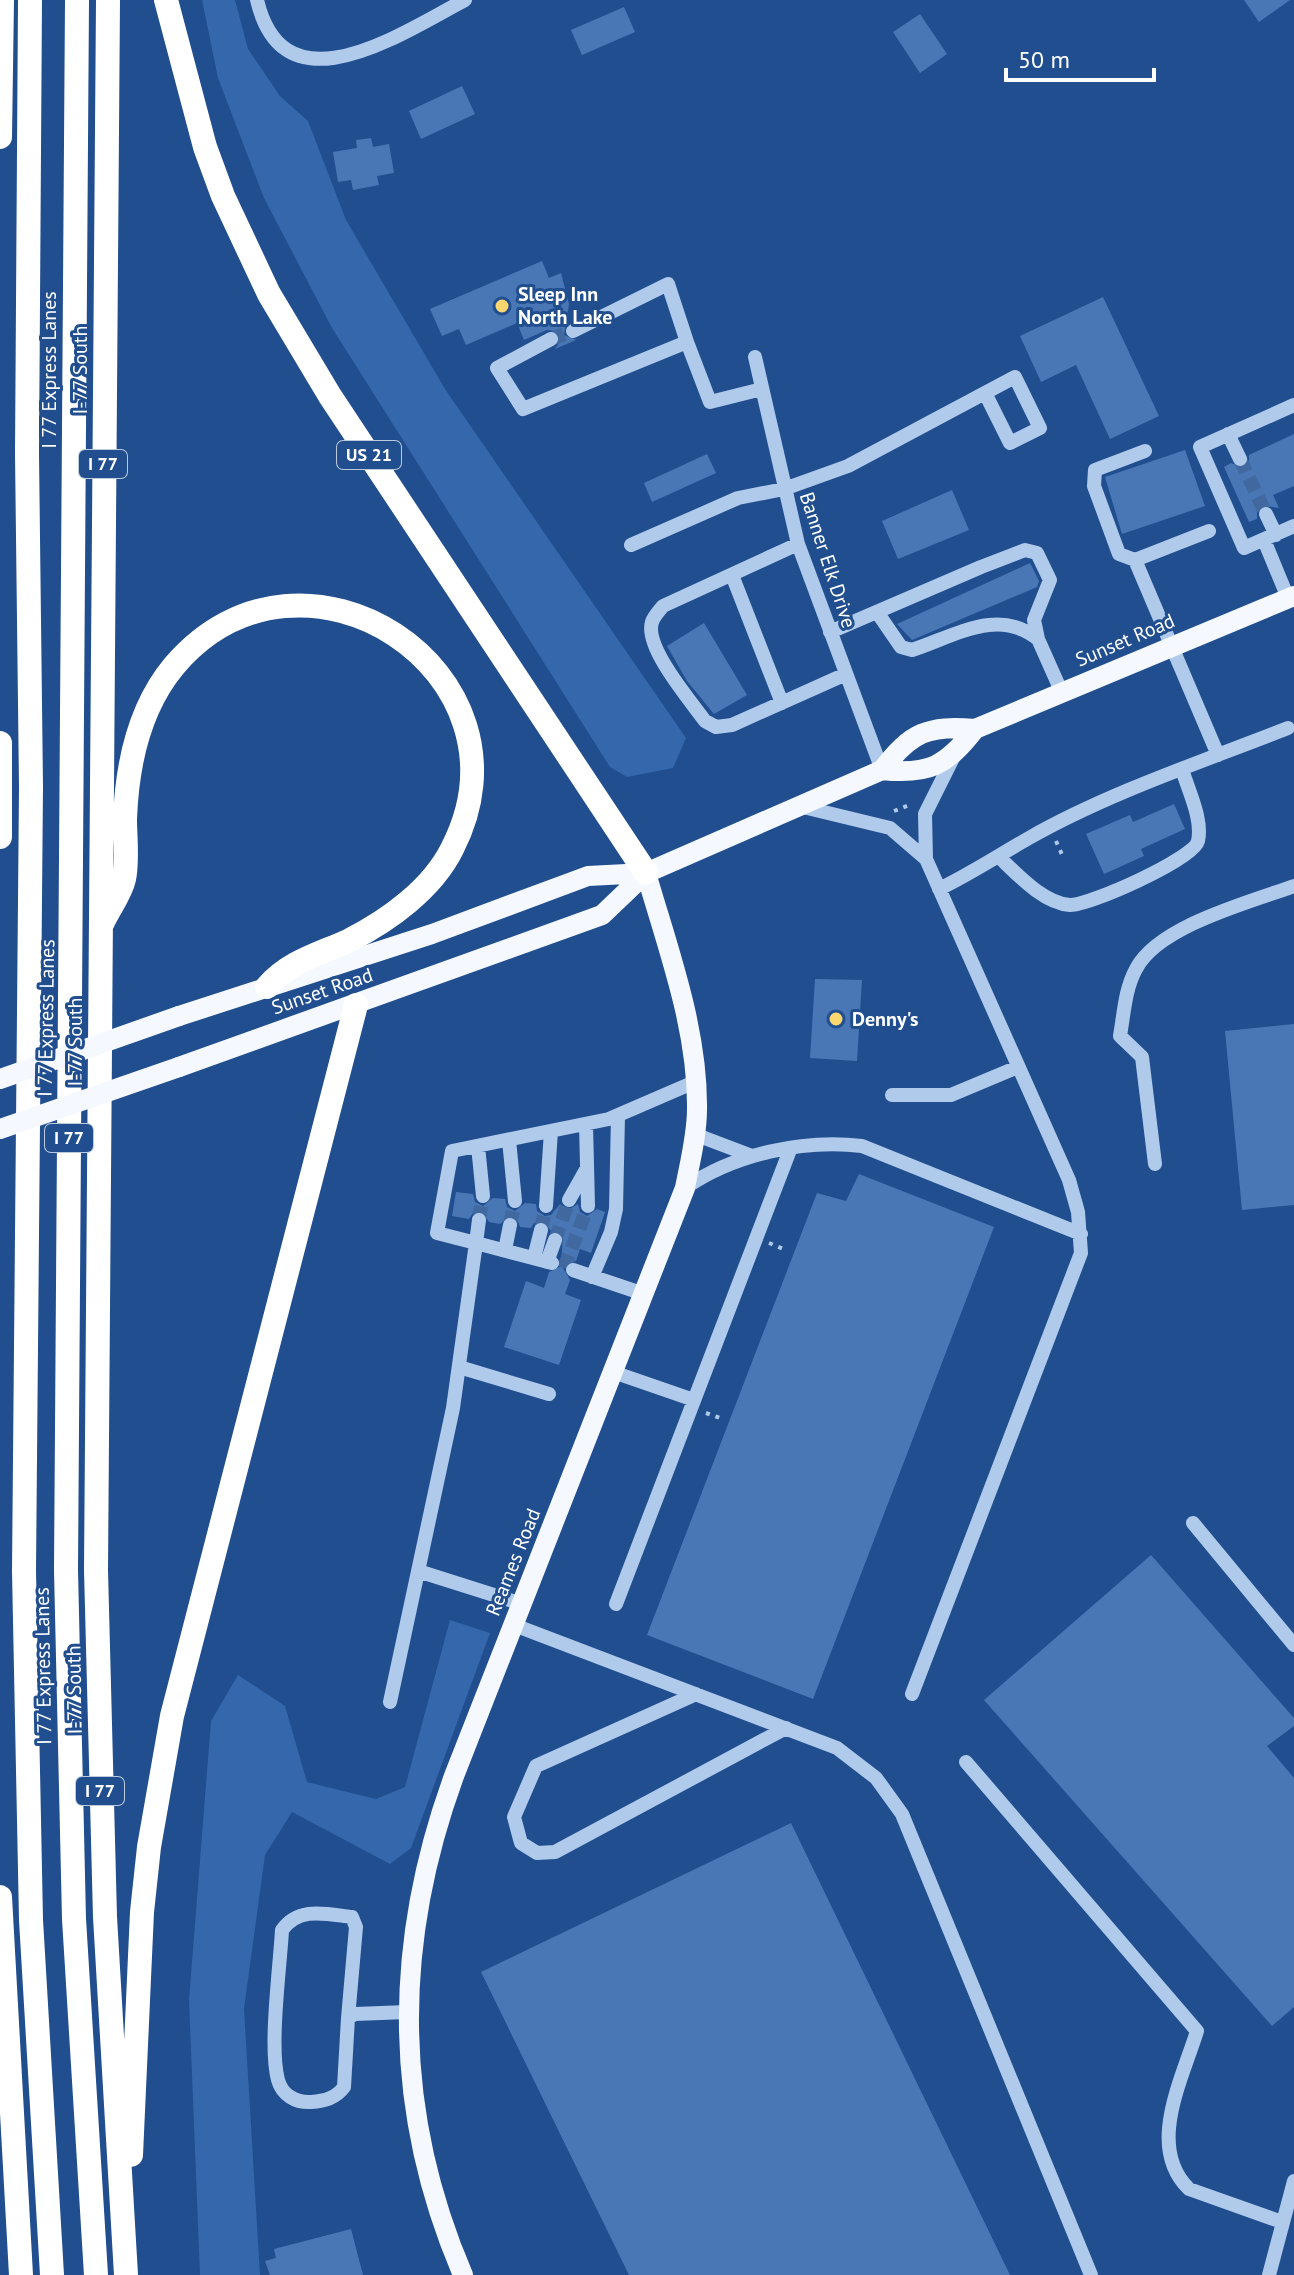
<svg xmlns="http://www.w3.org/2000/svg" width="1294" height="2275" viewBox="0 0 1294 2275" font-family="'PT Sans',sans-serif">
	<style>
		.green { fill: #3467ac }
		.building { fill: #4977b6 }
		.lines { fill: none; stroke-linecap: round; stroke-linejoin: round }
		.minor-tunnel { stroke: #4169a0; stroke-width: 14; stroke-dasharray: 14 7; stroke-linecap: butt }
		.path { stroke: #b0caec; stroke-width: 4; stroke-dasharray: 4 6; stroke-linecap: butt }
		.minor { stroke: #b0caec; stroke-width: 14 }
		.major { stroke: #f5f9ff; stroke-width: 20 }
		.highway { stroke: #fff; stroke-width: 24 }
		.major-bridge { stroke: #f5f9ff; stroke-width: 20 }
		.poi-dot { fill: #fad671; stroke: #204e8f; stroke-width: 3 }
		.labels { text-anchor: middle; stroke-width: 6; stroke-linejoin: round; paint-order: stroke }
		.shield { fill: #204e8f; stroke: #bccadd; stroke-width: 2 }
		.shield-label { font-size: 18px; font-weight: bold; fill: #fff }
		.poi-label { font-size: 20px; font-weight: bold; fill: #fff; stroke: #204e8f; text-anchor: start }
		.street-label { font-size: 20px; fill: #fff; stroke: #204e8f }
	</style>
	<rect width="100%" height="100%" fill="#204e8f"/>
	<path class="green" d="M202 0H235L248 49 280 96 308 121 346 220 445 389 686 738 673 768 627 777 610 767 332 328 264 198 218 78Z
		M450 1620 490 1633 411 1848 390 1864 292 1812 265 1855 244 2009 260 2275H200L189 2000 211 1721 238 1675 285 1706 307 1782 376 1799 405 1787Z"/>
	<path class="building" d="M1244 0H1290L1259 22Z
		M624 7 635 32 582 55 571 30Z
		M920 14 947 54 920 73 893 32Z
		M462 86 475 114 421 139 409 111Z
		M371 138 373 147 389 144 394 173 377 176 379 185 353 190 351 180 338 182 333 152 357 148 356 140Z
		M542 261 549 278 561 273 569 304 564 335 576 340 555 349 561 340 557 331 547 330 524 340 517 323 466 345 459 329 442 336 430 309Z
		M1103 297 1159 416 1110 439 1076 365 1041 382 1020 336Z
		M1294 434V486L1273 495 1279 508 1262 505 1257 509V519L1249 522 1224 467 1231 463 1244 468 1249 464V455Z
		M1185 450 1205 506 1122 534 1105 477Z
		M707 454 716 473 652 502 644 483Z
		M952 490 969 530 898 559 882 521Z
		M1030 563 1039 581 1037 587 912 640 897 624Z
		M704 623 747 695 714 714 687 681 667 646Z
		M1174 804 1185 829 1141 849 1144 856 1104 874 1086 834 1130 815 1133 822Z
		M815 979 862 980 857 1061 810 1058Z
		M1294 1024V1205L1242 1210 1225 1031Z
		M859 1174 994 1227 813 1699 647 1635 817 1193 846 1201Z
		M456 1192 473 1194 475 1202 483 1206 493 1198 505 1199 507 1207 515 1211 525 1203 536 1204 537 1211 545 1216 551 1215 560 1204 568 1210 578 1204 580 1212 587 1216 597 1209 605 1212 591 1253 580 1249 576 1261 567 1262 563 1268 570 1280 565 1294 581 1300 559 1365 504 1347 526 1281 544 1288 549 1272 561 1266 563 1234 551 1231 543 1220 534 1223 531 1228 520 1227 517 1218 511 1215 500 1224 489 1222 481 1210 474 1211 469 1219 452 1216Z
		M1151 1555 1294 1718V1726L1267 1746 1294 1778V2007L1272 2026 984 1700Z
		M791 1823 1010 2275H629L481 1972Z
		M351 2229 363 2275H270L265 2261 276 2258 274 2249Z"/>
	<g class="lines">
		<path class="minor-tunnel" d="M551 339 573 331
			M1240 459 1266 514
			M479 1220 483 1196
			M510 1225 515 1201
			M541 1230 546 1206
			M555 1240 569 1200
			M564 1268 588 1206"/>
		<path class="path" d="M894 811 912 804
			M1056 841 1063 857
			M769 1243 786 1250
			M706 1413 720 1418"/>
		<path class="minor" d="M257 0C284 114 402 33 465 0
			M573 331 668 284 687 342
			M551 339 497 368 523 409 687 342 710 402 762 389
			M755 357 798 544 882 770
			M1294 405 1200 447 1244 548 1294 526
			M1228 434 1240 459
			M1266 514 1276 535
			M1209 531 1135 560 1218 755
			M1264 540 1288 598
			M798 544 663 606C660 610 654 616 652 622 644 647 690 700 705 721L716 727 732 725 846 674
			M631 545 738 498 784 489 848 466 1015 377 1040 428 1010 443 985 393
			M1135 560 1119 554 1094 486 1095 470 1145 451
			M732 575 782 703
			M877 612 901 647 912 650C955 636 998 607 1038 639
			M830 632 981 567 1025 550 1037 553 1050 580 1034 620 1038 639 1062 693
			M799 806 890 828 926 859
			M999 857C1017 874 1043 903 1070 905 1088 906 1194 859 1198 841 1203 819 1188 790 1182 769
			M939 889C970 874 999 855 1029 838 1108 793 1204 761 1288 728
			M892 1095H951L1018 1067
			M586 1124 588 1206
			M694 1134 752 1156
			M509 1140 515 1201
			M478 1146 483 1196
			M1155 1164 1142 1057 1120 1036C1124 1013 1125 989 1136 969 1158 926 1250 902 1294 886
			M685 1188C734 1154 803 1139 862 1146L1081 1234
			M569 1200 587 1168
			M546 1206 551 1131
			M479 1220 476 1243 437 1233 452 1151 609 1119 697 1081
			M505 1250 510 1225
			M534 1258 541 1230
			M547 1262 555 1240
			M573 1270 644 1294
			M592 1277 611 1232 616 1209 618 1116
			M459 1367 549 1394
			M613 1372 694 1400
			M1193 1523 1294 1645
			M418 1571 522 1604
			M616 1604 790 1150
			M514 1625 837 1748 876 1778 902 1814 1091 2275
			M696 1694 536 1766 514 1817 521 1843 537 1853 555 1852 786 1728
			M912 1694 1081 1253 1078 1212 1069 1180 926 859 925 814 953 758
			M390 1702 453 1408 476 1243 552 1263
			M966 1762 1197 2031C1182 2080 1146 2147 1189 2189L1282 2222
			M348 2018 356 1927 352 1917C326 1914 299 1906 282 1930 280 1967 269 2047 278 2080 282 2095 296 2103 311 2102 325 2101 336 2098 344 2087L348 2018 355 2014 407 2012
			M1269 2275 1294 2181"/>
		<path class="major" d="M882 770C911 732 928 725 975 729L1294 596
			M179 1016 432 934 588 876 646 873
			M179 1067 602 915 646 873 882 770C929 775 946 766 975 729
			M463 2275C392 2110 393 1943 454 1776L685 1188C690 1162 697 1135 697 1109 698 1029 668 949 646 873"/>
		<path class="highway" d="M30 0 27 454 31 787 24 1571 31 1920 52 2275
			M77 0 66 1570 74 1919 96 2275
			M108 0 96 1570 105 1917 126 2275
			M166 0 205 147 223 196 269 294 330 396 646 873
			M0 137 2 0
			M0 743V837
			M103 922C109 909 121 893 124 879 128 861 125 837 125 819 127 765 139 708 174 666 302 515 543 673 452 849 432 889 389 920 350 940 320 954 289 961 267 987
			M0 1897 21 2275
			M131 2155 142 1912 149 1847 172 1716 356 1005"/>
		<path class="major-bridge" d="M0 1079 179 1016
			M0 1129 179 1067"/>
	</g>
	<g class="poi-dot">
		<circle cx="502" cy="306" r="8"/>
		<circle cx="836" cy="1019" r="8"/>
	</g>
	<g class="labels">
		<g class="shield">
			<rect x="337" y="441" width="64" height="28" rx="6"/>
			<rect x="79" y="450" width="48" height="28" rx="6"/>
			<rect x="45" y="1124" width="48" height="28" rx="6"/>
			<rect x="76" y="1777" width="48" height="28" rx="6"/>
		</g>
		<g class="shield-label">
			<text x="369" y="461">US 21</text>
			<text x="103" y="470">I 77</text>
			<text x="69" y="1144">I 77</text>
			<text x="100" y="1797">I 77</text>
		</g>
		<g class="poi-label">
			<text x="518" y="301">Sleep Inn<tspan x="518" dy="23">North Lake</tspan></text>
			<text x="852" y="1026">Denny's</text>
		</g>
		<g class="street-label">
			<text transform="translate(49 370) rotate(-90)" y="7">I 77 Express Lanes</text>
			<text transform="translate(80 370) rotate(-90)" y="7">I-77 South</text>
			<text transform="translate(828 560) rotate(72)" y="7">Banner Elk Drive</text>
			<text transform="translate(1125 640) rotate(-23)" y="7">Sunset Road</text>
			<text transform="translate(322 991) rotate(-19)" y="7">Sunset Road</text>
			<text transform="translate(46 1018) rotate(-89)" y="7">I 77 Express Lanes</text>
			<text transform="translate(75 1042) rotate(-90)" y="7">I-77 South</text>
			<text transform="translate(513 1562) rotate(-68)" y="7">Reames Road</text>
			<text transform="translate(43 1666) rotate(-91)" y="7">I 77 Express Lanes</text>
			<text transform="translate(74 1690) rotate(-91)" y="7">I-77 South</text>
		</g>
	</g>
	<path d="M1006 68v12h148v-12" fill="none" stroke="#ffffff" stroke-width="4"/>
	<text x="1018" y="68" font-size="24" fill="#ffffff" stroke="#204e8f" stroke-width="6" paint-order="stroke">50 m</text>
</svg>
